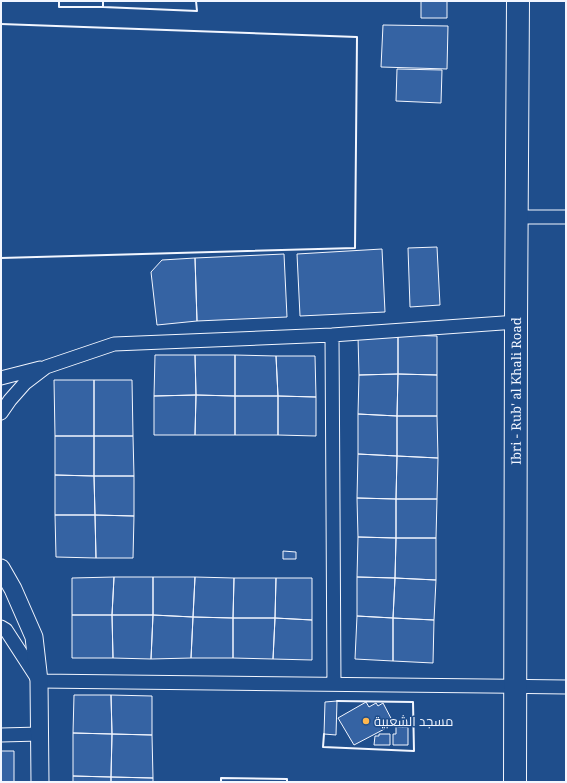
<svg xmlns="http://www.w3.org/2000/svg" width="567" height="783" viewBox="0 0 567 783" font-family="'Noto Serif',Cairo,serif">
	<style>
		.building { fill: #3563a3; stroke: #f2f6ff }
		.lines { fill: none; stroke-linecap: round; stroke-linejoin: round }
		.minor-casing { stroke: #f2f6ff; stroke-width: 15 }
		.tertiary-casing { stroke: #f2f6ff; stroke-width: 19 }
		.trunk-casing { stroke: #f2f6ff; stroke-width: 24 }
		.minor { stroke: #1f4e8c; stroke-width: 13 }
		.tertiary { stroke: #1f4e8c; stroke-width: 17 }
		.trunk { stroke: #1f4e8c; stroke-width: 22 }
		.wall { stroke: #f2f6ff; stroke-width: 2 }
		.poi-dot { fill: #ffb74d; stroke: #1f4e8c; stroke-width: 1.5 }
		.labels { text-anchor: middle; stroke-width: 3; stroke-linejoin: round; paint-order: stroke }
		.street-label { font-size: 13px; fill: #f2f6ff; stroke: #1f4e8c }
		.poi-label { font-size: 13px; fill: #f2f6ff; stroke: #1f4e8c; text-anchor: start }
	</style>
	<rect width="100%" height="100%" fill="#1f4e8c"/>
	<path class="building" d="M421 1H447V18H421Z
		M383 25 448 26 447 69 381 67Z
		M397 69 442 70 441 103 396 101Z
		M437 247 440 305 410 307 408 248Z
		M382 249 385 312 300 316 297 254Z
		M284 254 287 317 197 321 195 258Z
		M195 258 197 321 157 325 151 272 162 260Z
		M398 335V374L359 375 358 337Z
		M398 335 437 336V375L398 374Z
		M155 355H195L196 395 154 396Z
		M195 355H235V396L196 395Z
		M235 355 276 356 278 396H235Z
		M276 356H315L316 397 278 396Z
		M398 374 437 375V416H397Z
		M398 374 397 416 358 414 359 375Z
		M54 380H94V436H55Z
		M94 380H132L133 436H94Z
		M196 395 195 435H154V396Z
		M196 395 235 396V435H195Z
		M235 396H278V435H235Z
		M278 396 316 397V436L278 435Z
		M358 414 397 416V456L358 454Z
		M397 416H437L438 458 397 456Z
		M55 436H94V476L55 475Z
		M94 436H133L134 476H94Z
		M358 454 397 456 396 499 357 498Z
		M397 456 438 458 437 499H396Z
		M55 475 94 476 95 515H55Z
		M94 476H134V516L95 515Z
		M357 498 396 499V538L358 537Z
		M396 499H437L436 538H396Z
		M55 515H95L96 558 56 557Z
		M95 515 134 516 133 558H96Z
		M358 537 396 538 395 578 357 577Z
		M396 538H436V580L395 578Z
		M283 551 296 552V559H283Z
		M114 577H153V615H112Z
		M114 577 112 615H72V578Z
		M153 577H195L193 617 153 615Z
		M195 577 234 578 233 618 193 617Z
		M357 577 395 578 393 618 357 616Z
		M234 578H276L275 618H233Z
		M276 578H312V620L275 618Z
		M395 578 436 580 434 620 393 618Z
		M72 615H112L113 658H72Z
		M112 615H153L151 659 113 658Z
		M153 615 193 617 191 658 151 659Z
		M357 616 393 618V661L355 659Z
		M193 617 233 618V658H191Z
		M233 618H275L273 659 233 658Z
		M275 618 312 620V660L273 659Z
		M393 618 434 620 433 663 393 661Z
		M74 695H111L112 734 73 733Z
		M111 695 152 696V735L112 734Z
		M337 701 336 735 324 734 325 702Z
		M366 702 369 707 376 703 378 706 383 703 394 724 354 745 338 718Z
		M396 727H408V745H393V734H396Z
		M73 733 112 734 111 777 73 776Z
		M112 734 152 735 153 778 111 777Z
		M379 734H390V745H374L375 736H379Z
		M1 751H14V782H1Z
		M73 776 111 777V782H73Z
		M111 777 153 778V782H111Z"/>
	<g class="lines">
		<defs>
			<path id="minor" d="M516 217H566
				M332 335 334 684
				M1 378 40 368
				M1 413 10 400 25 383 46 367 114 344 332 335 516 322
				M1 627 6 630 39 681 566 687
				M1 735 40 734"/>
			<path id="tertiary" d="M1 568 13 589 34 637 39 681 40 782"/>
			<g id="trunk">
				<path id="s1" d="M515 782 516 322 518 1"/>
			</g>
		</defs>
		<use href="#minor" class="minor-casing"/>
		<use href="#tertiary" class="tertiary-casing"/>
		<use href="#trunk" class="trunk-casing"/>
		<use href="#minor" class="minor"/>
		<use href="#tertiary" class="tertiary"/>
		<use href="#trunk" class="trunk"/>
		<path class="wall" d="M59 1V7H103L197 11 196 1
			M103 1V7
			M1 24 357 37 355 248 1 258
			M324 734 323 747 414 751 413 702 337 701
			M221 782V778L287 779V782"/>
	</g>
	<circle class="poi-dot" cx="366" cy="721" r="4"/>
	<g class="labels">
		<g class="street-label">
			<text dy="5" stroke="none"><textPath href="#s1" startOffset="391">Ibri - Rub' al Khali Road</textPath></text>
		</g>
		<g class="poi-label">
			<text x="374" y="726">مسجد الشعبية</text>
		</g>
	</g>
	<rect width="567" height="783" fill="none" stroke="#f2f6ff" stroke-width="4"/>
</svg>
